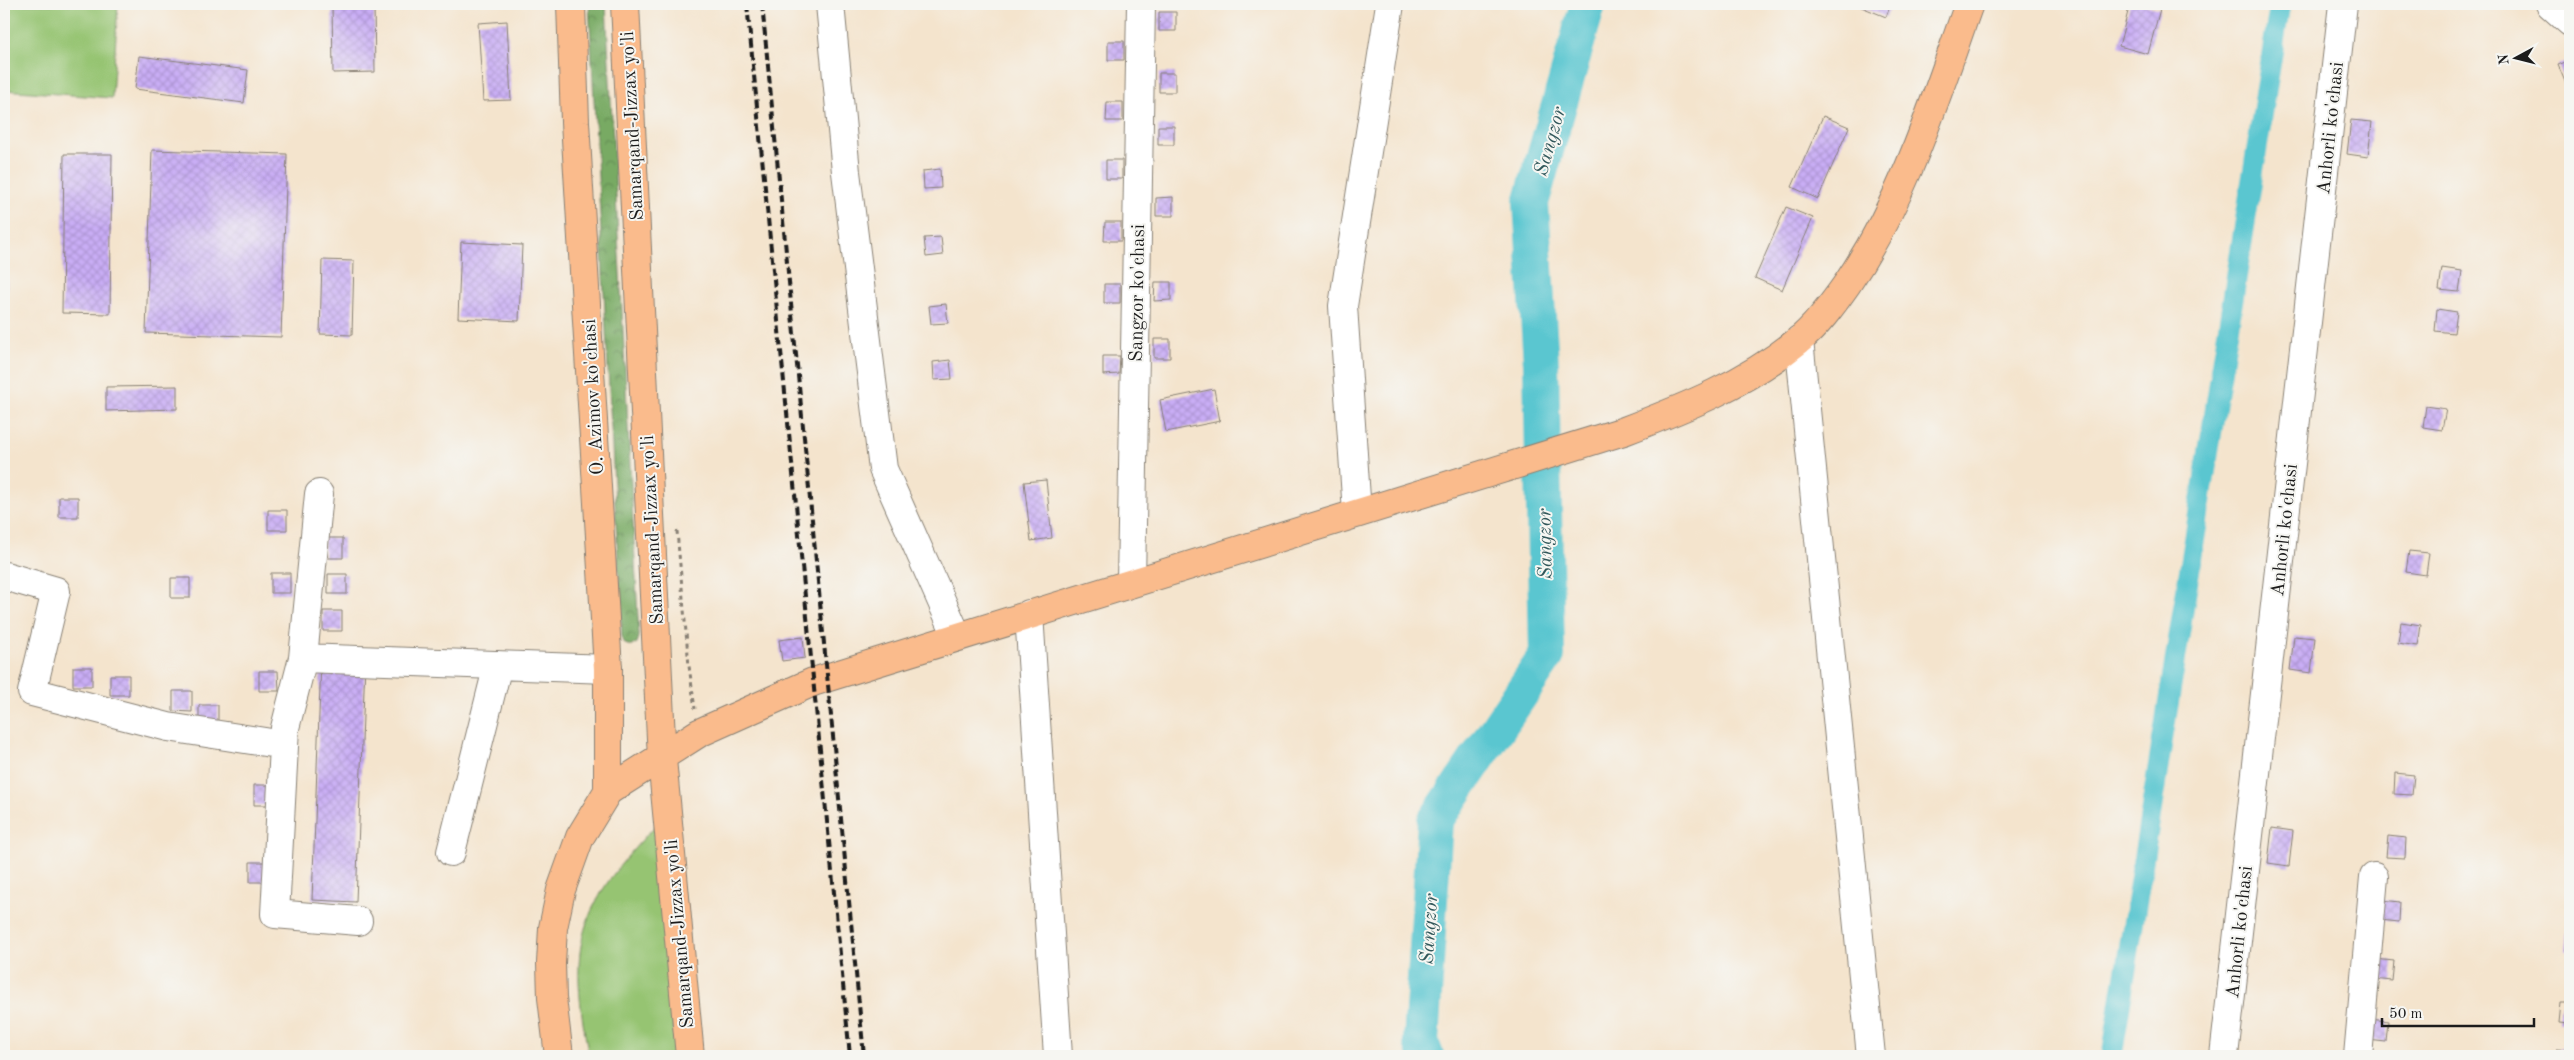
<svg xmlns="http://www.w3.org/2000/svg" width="2574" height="1060" viewBox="0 0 2574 1060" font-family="'Old Standard TT',serif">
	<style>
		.green { fill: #96c472; stroke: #597047 }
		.forest { fill: url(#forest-crowns); stroke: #4a6340 }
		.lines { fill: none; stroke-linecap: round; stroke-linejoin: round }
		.canal { stroke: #5ac6d0; stroke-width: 21 }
		.river { stroke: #5ac6d0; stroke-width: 36 }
		.building { fill: url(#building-cross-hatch) }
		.minor-casing { stroke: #888074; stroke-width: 30 }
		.major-casing { stroke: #888074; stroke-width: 30 }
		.path { stroke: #888074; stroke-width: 3; stroke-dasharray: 4 4; stroke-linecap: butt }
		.minor { stroke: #fff; stroke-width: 28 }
		.major { stroke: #fabb8c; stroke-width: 28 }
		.rail { stroke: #1c1c1c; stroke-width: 4; stroke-dasharray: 8 4; stroke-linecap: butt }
		.labels { text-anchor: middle; stroke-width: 4; stroke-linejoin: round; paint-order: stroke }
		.street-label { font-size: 19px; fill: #1c1c1c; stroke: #f6f6f2 }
		.water-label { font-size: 20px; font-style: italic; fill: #32585b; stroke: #f6f6f2 }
	</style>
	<defs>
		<pattern id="forest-crowns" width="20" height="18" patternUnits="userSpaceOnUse" patternTransform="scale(1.25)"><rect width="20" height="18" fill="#78aa64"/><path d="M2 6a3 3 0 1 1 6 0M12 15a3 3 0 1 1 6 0" fill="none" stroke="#628a52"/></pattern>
		<pattern id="building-cross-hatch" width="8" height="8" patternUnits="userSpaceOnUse" patternTransform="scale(1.25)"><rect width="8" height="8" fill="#c9adf5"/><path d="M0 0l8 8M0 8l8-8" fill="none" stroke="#ac94d1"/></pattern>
	</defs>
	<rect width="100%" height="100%" fill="#f6f6f2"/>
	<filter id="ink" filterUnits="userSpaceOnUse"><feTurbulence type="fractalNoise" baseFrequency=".02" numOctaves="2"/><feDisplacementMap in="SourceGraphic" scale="10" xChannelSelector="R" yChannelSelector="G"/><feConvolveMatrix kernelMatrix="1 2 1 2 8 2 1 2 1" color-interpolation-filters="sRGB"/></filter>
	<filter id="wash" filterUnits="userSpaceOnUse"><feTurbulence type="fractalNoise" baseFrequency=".0096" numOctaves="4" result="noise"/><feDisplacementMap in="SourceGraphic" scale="20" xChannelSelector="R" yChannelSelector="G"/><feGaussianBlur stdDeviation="1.12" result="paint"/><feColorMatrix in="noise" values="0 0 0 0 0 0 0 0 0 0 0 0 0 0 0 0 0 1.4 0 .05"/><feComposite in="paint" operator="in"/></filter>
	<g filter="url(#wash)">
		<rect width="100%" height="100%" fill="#f4e4cd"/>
		<path class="green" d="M4 4H118L112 98 4 90Z
			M656 825 676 1056H589C567 944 577 908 656 825Z"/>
		<path class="forest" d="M589 4H606L639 637 637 643 631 646 625 644 622 638Z"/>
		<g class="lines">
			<path class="canal" d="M2112 1056 2280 4"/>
			<path class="river" d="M1426 1056 1421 1042 1435 821 1547 655 1541 364 1531 203 1588 4"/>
		</g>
		<g id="blocks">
			<path class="building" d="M332 4H374L375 72 333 73Z
				M1860 4H1891L1886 17 1859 6Z
				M2130 4H2142L2160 9 2148 54 2119 46Z
				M1159 12H1176V31H1159Z
				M507 21 511 100 483 101 478 23Z
				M1108 41H1124V60H1108Z
				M139 56 248 70 244 103 135 89Z
				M2570 60V82L2566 84 2558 65Z
				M1159 73H1175V92H1159Z
				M1107 102H1123V121H1106Z
				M1823 116 1849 127 1818 199 1792 187Z
				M2351 120 2372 122 2368 157 2347 154Z
				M1158 126H1174V145H1158Z
				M4 147H7V311H4Z
				M152 150 287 154 281 337 146 333Z
				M64 154H112L110 314 62 313Z
				M1106 160H1122V179H1106Z
				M940 169 941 188 924 189 923 171Z
				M1173 197V216H1156V198Z
				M1786 207 1813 218 1782 290 1755 278Z
				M1105 222H1121V241H1104Z
				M941 237 943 255 926 257 924 238Z
				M461 242 522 245 519 321 458 318Z
				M322 260 354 261 352 335 320 334Z
				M2442 268 2462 271 2459 292 2439 290Z
				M1155 282H1171V300L1154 301Z
				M1104 284H1120V303H1104Z
				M946 304 948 323 931 324 929 306Z
				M2437 309 2457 312 2454 333 2435 331Z
				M1154 339H1170V358H1154Z
				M1103 356H1120L1119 374 1103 375Z
				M950 360 952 379 934 380 933 362Z
				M177 386V409L106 411V387Z
				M1214 389 1220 421 1166 432 1160 400Z
				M2426 406 2446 409 2442 430 2423 427Z
				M1046 480 1052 538 1031 541 1024 482Z
				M59 497H78V517H59Z
				M268 510H287V530H268Z
				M324 538H343V558H324Z
				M2409 551 2429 553 2426 575 2406 572Z
				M271 573H290V593H271Z
				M328 574H347V594H328Z
				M171 578H190V598H171Z
				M323 611H342V631H323Z
				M2401 622 2421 625 2418 646 2398 643Z
				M2294 636 2315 638 2311 673 2290 670Z
				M803 637 805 658 782 661 779 640Z
				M321 661 365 663 356 902 312 900Z
				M73 667H92V686H73Z
				M259 671H278L279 691H259Z
				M110 675H129V695H110Z
				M173 691H192V712L173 711Z
				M199 705H218V725H199Z
				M2395 773 2414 775 2412 795 2394 794Z
				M254 785H273V805H254Z
				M2272 828 2293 831 2289 866 2268 863Z
				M2388 836 2406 838 2405 858 2386 857Z
				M250 862H269V882H250Z
				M2382 900 2400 902 2399 922 2380 920Z
				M2568 930 2570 931V951H2566Z
				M2375 959 2394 961 2392 981 2374 979Z
				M2561 1003H2570V1024L2559 1023Z
				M2369 1019 2388 1021 2386 1042 2367 1040Z
				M2557 1049 2570 1050V1056H2556Z"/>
		</g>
	</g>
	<g filter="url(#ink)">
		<use href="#blocks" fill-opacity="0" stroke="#888074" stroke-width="1"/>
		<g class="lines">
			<defs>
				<path id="minor" d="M830 4 846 172 883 469 957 636
					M2550 4 2570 22
					M1799 340 1871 1056
					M319 494 303 658 608 669
					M1357 513 1343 306 1390 4
					M5 576 56 591 32 692 168 727 284 745
					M1131 583 1141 4
					M1029 614 1058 1056
					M303 658 285 728 275 914 358 921
					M451 852 498 665
					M2224 1056 2343 4
					M2358 1056 2374 877"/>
				<path id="major" d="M571 4 575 122 608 669V791
					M625 4 662 759 690 1056
					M559 1056 552 998 551 963 553 928 561 890 580 837 608 791 699 733 813 682 1624 431C1687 407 1745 384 1798 341 1817 326 1833 304 1847 284 1905 199 1935 99 1969 4"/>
			</defs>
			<use href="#minor" class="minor-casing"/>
			<use href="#major" class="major-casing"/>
			<path class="path" d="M677 531 689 666 695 709"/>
			<use href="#minor" class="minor"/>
			<use href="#major" class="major"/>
			<path class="rail" d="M747 4 850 1056
				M762 4 864 1056"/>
		</g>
	</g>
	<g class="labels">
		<g class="street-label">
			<text transform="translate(631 126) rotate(-93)" y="7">Samarqand-Jizzax yo'li</text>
			<text transform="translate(2329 128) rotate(-84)" y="7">Anhorli ko'chasi</text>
			<text transform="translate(1136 293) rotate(-89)" y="7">Sangzor ko'chasi</text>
			<text transform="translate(592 397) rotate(-93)" y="7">O. Azimov ko'chasi</text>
			<text transform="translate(651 530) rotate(-93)" y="7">Samarqand-Jizzax yo'li</text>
			<text transform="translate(2283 530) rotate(-84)" y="7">Anhorli ko'chasi</text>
			<text transform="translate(2238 932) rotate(-84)" y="7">Anhorli ko'chasi</text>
			<text transform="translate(678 934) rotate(-95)" y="7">Samarqand-Jizzax yo'li</text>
		</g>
		<g class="water-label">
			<text transform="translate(1549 141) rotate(-74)" y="7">Sangzor</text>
			<text transform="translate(1544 544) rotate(-91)" y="7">Sangzor</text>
			<text transform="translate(1428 929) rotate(-86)" y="7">Sangzor</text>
		</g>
	</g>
	<rect width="2574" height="1060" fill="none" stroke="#f6f6f2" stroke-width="20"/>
	<g transform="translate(2516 58) rotate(263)" stroke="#f6f6f2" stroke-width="4" paint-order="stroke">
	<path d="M0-4L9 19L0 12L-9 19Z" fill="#1c1c1c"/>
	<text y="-8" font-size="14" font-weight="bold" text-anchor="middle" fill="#1c1c1c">N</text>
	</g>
	<path d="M2382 1018v8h152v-8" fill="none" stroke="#1c1c1c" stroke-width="2.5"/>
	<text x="2389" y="1018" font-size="15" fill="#1c1c1c" stroke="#f6f6f2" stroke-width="4" paint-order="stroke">50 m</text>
</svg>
